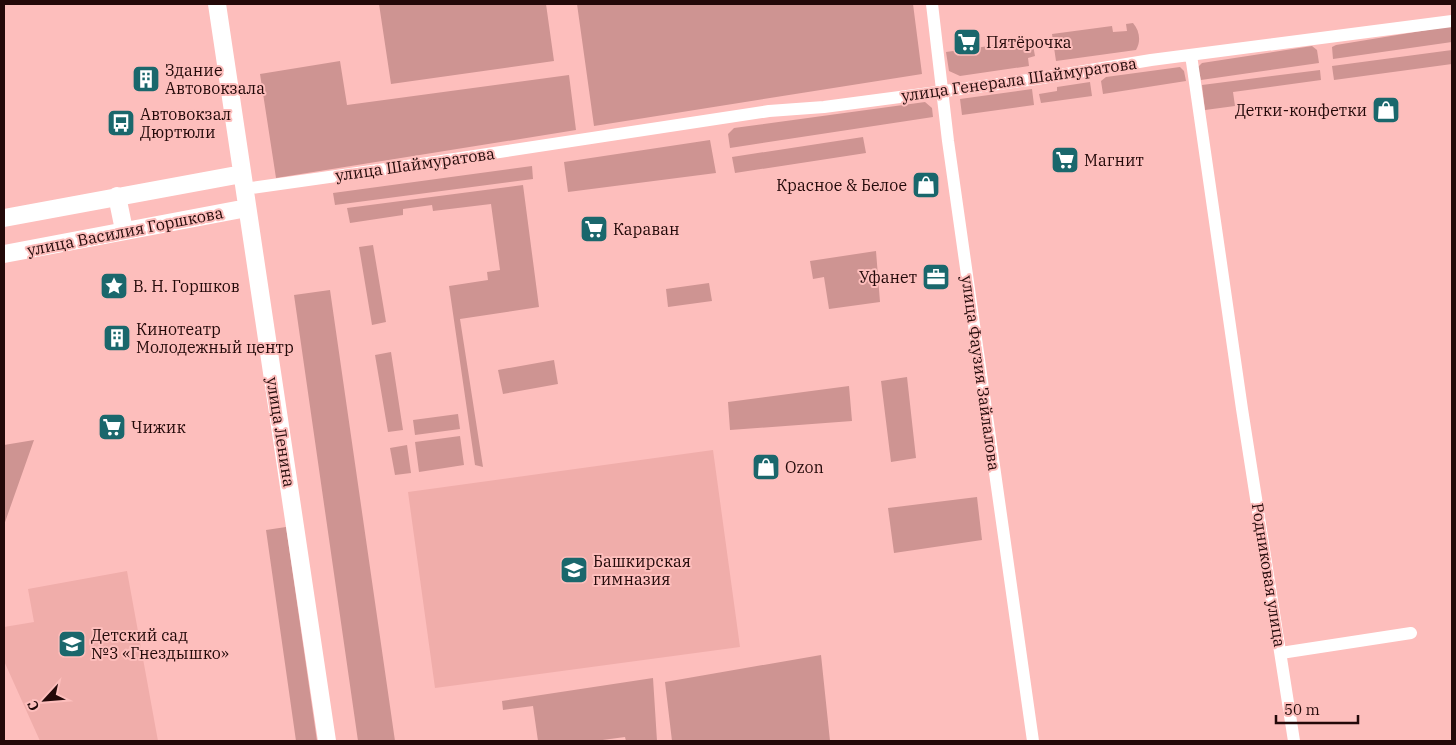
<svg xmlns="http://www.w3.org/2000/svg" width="1456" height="745" viewBox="0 0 1456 745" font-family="'IBM Plex Serif',serif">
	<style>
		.built { fill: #f0adaa }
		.green { fill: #ce9492 }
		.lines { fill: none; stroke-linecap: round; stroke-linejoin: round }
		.minor { stroke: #fff; stroke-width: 12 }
		.secondary { stroke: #fff; stroke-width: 18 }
		.labels { text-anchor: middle; stroke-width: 4; stroke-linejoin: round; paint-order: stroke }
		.poi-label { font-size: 16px; fill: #230909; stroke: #fdbebc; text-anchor: start }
		.street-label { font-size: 16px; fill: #230909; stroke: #fdbebc }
	</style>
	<rect width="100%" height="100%" fill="#fdbebc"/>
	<path class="built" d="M713 450 740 647 435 688 408 492Z
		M127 571 158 741H40L4 661V627L34 622 28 589Z"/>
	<path class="green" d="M379 4H546L554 61 391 84Z
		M577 4H913L922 74 594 126Z
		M1133 23C1140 31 1141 42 1136 50L1056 61 1052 34 1112 26 1113 32 1127 31 1126 24Z
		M1452 26V42L1333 59 1332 47 1336 45Z
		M1032 40 1035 56 1028 58 1029 66 960 76 949 71 946 52Z
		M1312 46 1317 50 1319 63 1201 80 1198 67 1202 63Z
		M1452 50V64L1334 80 1332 66Z
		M340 61 347 105 569 75 576 130 276 178 260 74Z
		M1180 67 1184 71 1186 81 1103 94 1101 81 1106 77Z
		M1320 70 1321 80 1233 92 1235 106 1205 110 1202 85Z
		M1090 82 1092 96 1041 103 1039 94 1057 91V87Z
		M1032 89 1034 105 962 115 960 99Z
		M925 102 932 108 933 117 730 148 728 134 734 128Z
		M863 137 866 153 735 173 732 157Z
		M710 140 716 173 568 192 564 162Z
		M532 166 533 179 335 205 333 193Z
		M523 185 539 307 460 319 483 467 475 465 449 286 488 280 487 272 500 270 491 204 433 211 432 205 403 209V215L350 223 347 208Z
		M373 245 386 322 372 325 359 247Z
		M876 251 880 302 829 309 824 277 813 279 810 261Z
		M709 283 712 301 668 307 666 289Z
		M330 290 395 741H358L294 295Z
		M391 352 403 430 388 432 375 355Z
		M554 360 558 384 503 394 498 370Z
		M907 377 916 458 891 462 881 381Z
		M849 386 852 421 730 430 728 402Z
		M458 414 460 429 415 435 413 420Z
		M460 436 464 465 419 472 415 442Z
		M34 440 4 525V445Z
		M407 445 411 473 395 475 390 448Z
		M977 497 982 540 894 553 888 508Z
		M286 527 317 741H296L266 530Z
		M821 655 830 741H672L665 682Z
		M653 678 657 741H626L625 737 595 741H538L533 706 503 710 502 701Z"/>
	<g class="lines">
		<path class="minor" d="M932 4 948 141 1033 741
			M1191 55 1242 409 1294 741
			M244 189 428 163 769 111 824 107 1036 79 1151 60 1452 21
			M1281 653 1411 633"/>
		<path class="secondary" d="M217 4 327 741
			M117 196 124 230
			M4 218 242 174
			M4 254 247 208"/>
	</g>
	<defs>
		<symbol id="supermarket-square" viewBox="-11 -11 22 22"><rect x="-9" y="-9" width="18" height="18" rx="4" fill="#1a676c" stroke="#fdbebc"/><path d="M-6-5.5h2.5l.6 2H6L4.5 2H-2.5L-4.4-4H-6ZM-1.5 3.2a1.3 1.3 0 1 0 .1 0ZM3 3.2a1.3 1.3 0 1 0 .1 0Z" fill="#fff"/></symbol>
		<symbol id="building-square" viewBox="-11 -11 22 22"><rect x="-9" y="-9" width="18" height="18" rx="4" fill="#1a676c" stroke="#fdbebc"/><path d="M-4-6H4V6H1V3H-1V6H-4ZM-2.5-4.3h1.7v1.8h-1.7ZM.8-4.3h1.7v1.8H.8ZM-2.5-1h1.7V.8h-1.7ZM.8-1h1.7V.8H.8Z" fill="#fff"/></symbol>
		<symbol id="shop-square" viewBox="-11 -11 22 22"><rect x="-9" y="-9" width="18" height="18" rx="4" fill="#1a676c" stroke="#fdbebc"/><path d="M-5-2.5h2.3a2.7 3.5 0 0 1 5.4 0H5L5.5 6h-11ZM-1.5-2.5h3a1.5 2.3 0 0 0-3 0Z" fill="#fff"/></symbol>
		<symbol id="bus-square" viewBox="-11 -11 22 22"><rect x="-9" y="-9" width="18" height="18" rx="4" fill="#1a676c" stroke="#fdbebc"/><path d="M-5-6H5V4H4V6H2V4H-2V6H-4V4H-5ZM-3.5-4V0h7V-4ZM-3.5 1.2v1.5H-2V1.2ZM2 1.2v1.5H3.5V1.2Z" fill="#fff"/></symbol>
		<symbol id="office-square" viewBox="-11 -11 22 22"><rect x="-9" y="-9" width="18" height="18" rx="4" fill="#1a676c" stroke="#fdbebc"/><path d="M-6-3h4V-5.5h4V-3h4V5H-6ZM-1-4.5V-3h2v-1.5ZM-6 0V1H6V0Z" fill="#fff"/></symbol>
		<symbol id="sight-square" viewBox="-11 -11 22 22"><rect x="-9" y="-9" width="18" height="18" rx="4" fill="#1a676c" stroke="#fdbebc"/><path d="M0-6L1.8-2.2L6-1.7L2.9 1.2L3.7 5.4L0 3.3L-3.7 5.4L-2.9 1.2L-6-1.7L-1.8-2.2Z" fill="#fff"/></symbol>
		<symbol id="school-square" viewBox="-11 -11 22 22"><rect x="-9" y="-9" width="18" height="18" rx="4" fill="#1a676c" stroke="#fdbebc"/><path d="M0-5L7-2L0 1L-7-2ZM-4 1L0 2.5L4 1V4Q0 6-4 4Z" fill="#fff"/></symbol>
	</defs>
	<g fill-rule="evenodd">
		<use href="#supermarket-square" x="951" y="26" width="32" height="32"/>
		<use href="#building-square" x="130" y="63" width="32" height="32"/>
		<use href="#shop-square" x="1370" y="94" width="32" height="32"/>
		<use href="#bus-square" x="105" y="107" width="32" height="32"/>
		<use href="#supermarket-square" x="1049" y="144" width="32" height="32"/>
		<use href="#shop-square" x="910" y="169" width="32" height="32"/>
		<use href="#supermarket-square" x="578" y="213" width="32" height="32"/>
		<use href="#office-square" x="920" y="261" width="32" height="32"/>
		<use href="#sight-square" x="98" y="270" width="32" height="32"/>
		<use href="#building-square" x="101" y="322" width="32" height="32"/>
		<use href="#supermarket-square" x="96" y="411" width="32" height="32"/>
		<use href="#shop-square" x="750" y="451" width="32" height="32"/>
		<use href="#school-square" x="558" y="554" width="32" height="32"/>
		<use href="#school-square" x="56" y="628" width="32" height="32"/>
	</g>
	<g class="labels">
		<g class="poi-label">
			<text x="986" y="48">Пятёрочка</text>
			<text x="165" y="76">Здание<tspan x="165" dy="18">Автовокзала</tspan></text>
			<text x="1367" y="116" text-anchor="end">Детки-конфетки</text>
			<text x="140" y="120">Автовокзал<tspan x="140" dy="18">Дюртюли</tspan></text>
			<text x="1084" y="166">Магнит</text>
			<text x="907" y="191" text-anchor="end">Красное &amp; Белое</text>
			<text x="613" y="235">Караван</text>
			<text x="917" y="283" text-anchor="end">Уфанет</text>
			<text x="133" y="292">В. Н. Горшков</text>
			<text x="136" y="335">Кинотеатр<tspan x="136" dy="18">Молодежный центр</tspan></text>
			<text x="131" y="433">Чижик</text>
			<text x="785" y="473">Ozon</text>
			<text x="593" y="567">Башкирская<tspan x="593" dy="18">гимназия</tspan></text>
			<text x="91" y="641">Детский сад<tspan x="91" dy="18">№3 «Гнездышко»</tspan></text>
		</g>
		<g class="street-label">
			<text transform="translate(1019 79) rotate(-8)" y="6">улица Генерала Шаймуратова</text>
			<text transform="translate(415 164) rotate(-8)" y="6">улица Шаймуратова</text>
			<text transform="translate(125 231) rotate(-11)" y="6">улица Василия Горшкова</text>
			<text transform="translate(981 373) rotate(82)" y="6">улица Фаузия Зайлалова</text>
			<text transform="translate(281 432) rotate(81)" y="6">улица Ленина</text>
			<text transform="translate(1269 575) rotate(81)" y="6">Родниковая улица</text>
		</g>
	</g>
	<rect width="1456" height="745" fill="none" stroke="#230909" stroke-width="10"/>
	<g transform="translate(45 700) rotate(244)" stroke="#fdbebc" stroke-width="4" paint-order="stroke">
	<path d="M0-4L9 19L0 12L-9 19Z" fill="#230909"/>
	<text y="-8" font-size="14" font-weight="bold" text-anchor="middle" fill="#230909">С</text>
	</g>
	<path d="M1276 715v8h82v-8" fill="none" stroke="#230909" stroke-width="2.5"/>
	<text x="1284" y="715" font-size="15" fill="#230909" stroke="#fdbebc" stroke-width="4" paint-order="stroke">50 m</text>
</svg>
